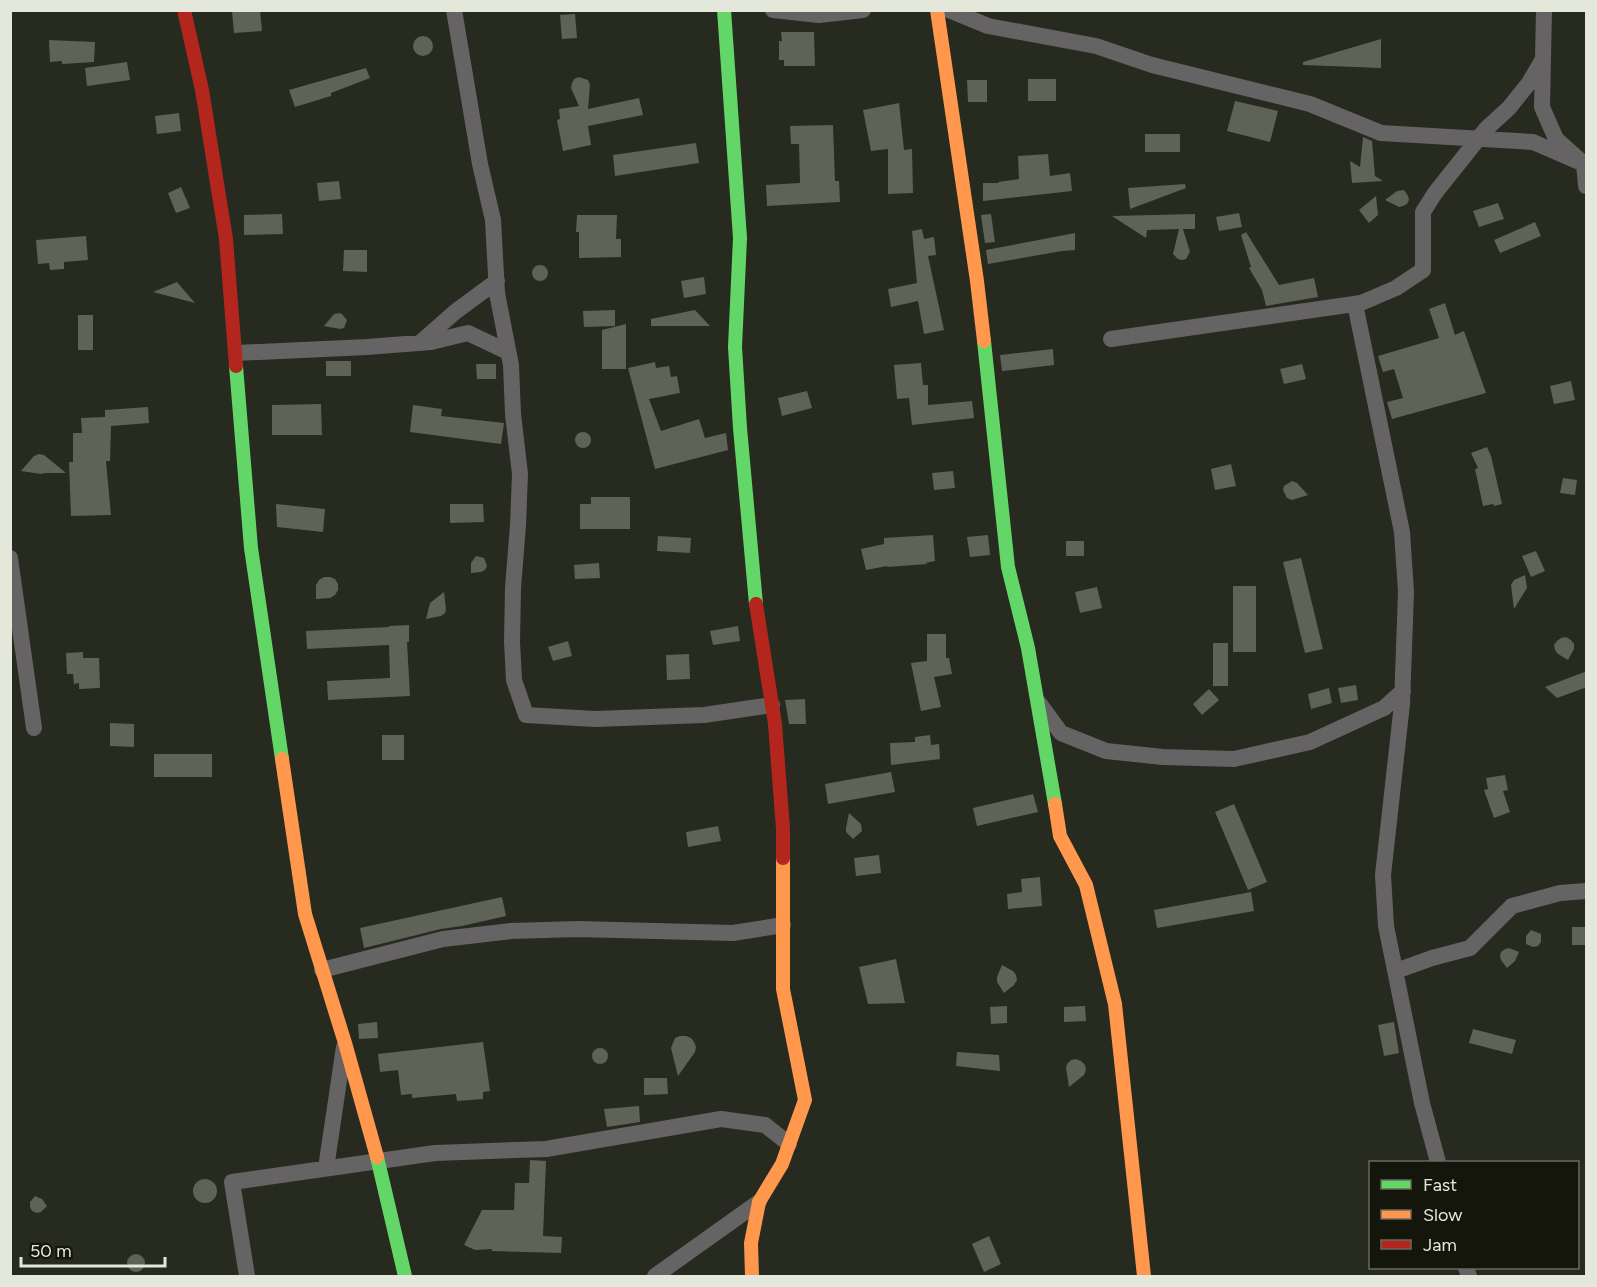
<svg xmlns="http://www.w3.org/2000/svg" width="1597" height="1287" viewBox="0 0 1597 1287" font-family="Figtree,sans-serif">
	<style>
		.building { fill: #5f6257 }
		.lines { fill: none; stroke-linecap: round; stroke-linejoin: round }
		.street { stroke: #656364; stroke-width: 16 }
		.fast { stroke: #63d668; stroke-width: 14 }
		.slow { stroke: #ff974d; stroke-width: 14 }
		.jam { stroke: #b3261e; stroke-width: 14 }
	</style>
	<rect width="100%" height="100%" fill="#272a1e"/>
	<path class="building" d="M240 10H260L262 31 234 33 232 11Z
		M575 14 577 38 562 39 560 15Z
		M781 32H814L815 66H784V60H779V41H782Z
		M413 46a10 10 0 1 1 20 0a10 10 0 1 1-20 0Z
		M1381 39V68L1303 65V62Z
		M49 40 95 42 94 62 62 64V61L50 62Z
		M127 62 130 80 87 86 85 68Z
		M366 68 370 78 331 93V96L295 107 289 90Z
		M579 77 588 80 590 85 588 109 639 98 643 115 588 126 591 145 563 151 557 120 560 119 559 109 579 106 571 88 572 83 574 79Z
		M1028 79H1056V101H1028Z
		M967 80H987V102H968Z
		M1235 101 1278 111 1270 142 1227 131Z
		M899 103 904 150 912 149 913 193 888 194V149L871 151 863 110Z
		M179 113 181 131 157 134 155 116Z
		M833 125 835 181H839L840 202 767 206 766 185 800 183 799 144H791L790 126Z
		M1145 134H1180V152H1145Z
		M1363 137 1372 141 1375 176 1383 181 1352 183 1350 161 1360 167Z
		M696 143 699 163 615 176 613 155Z
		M1048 154 1050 176 1070 173 1072 191 983 201V183H999L998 182 1019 179 1018 156Z
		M339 181 341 199 319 201 317 183Z
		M1185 184 1186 188 1130 209 1128 188Z
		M181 187 190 208 176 213 168 193Z
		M1404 190 1408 196 1409 200 1407 204 1403 206 1399 207 1385 200 1397 191Z
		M1376 196 1378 215 1369 223 1359 210Z
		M1498 203 1504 219 1479 227 1473 211Z
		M1239 213 1242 227 1219 231 1216 217Z
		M282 214 283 234 244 235V215Z
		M991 214 995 242 985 243 981 215Z
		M1195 214V229H1183L1190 252 1186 259 1182 260 1178 259 1173 254 1179 229 1147 230 1146 238 1112 216Z
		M577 215H617L616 239H621V257L579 258V232H576Z
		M1535 222 1541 236 1500 253 1494 240Z
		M922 229 924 239 934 237 936 255 928 256 944 330 924 334 918 301 891 307 888 289 917 283 912 231Z
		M1246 232 1279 285 1314 278 1318 297 1266 306 1262 290 1249 268 1251 267 1241 235Z
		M1075 233V250L1062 251 988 264 986 250Z
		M86 236 88 260 64 262V269L50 270 49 263 38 264 36 240Z
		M344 250H367V272L343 271Z
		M532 273a8 8 0 1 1 16 0a8 8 0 1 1-16 0Z
		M704 277 706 294 684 298 681 281Z
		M177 282 195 303 153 292Z
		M1445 303 1455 335 1464 331 1486 393 1392 419 1387 402 1403 398 1394 369 1383 372 1378 356 1439 338 1429 309Z
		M615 310V326L584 327 583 311Z
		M695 310 710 326H651V319Z
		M339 313 342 314 347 320 344 328 340 329 324 326 334 314Z
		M78 315H93V350H78Z
		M626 324V369H602V330Z
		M1053 349 1054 365 1002 371 1000 355Z
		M326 361H351V376H326Z
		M655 362 656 368 669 366 671 377 677 376 680 393 649 399 661 431 699 419 705 438 726 433 728 450 655 469 628 368Z
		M921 363 923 385H928V405L972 401 974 418 912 425 909 398 897 399 894 365Z
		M476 364H496V379H477Z
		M1302 364 1306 379 1284 384 1280 369Z
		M1571 381 1575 400 1554 404 1550 386Z
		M807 391 812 408 782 416 778 398Z
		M321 404 322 435H272V405Z
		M413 405 442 409 441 416 504 423 501 444 410 432Z
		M148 407 149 423 111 426 110 461H106L111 515 71 516 69 462H73V433H82L81 418 105 417V410Z
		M575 440a8 8 0 1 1 16 0a8 8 0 1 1-16 0Z
		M1487 447 1491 456 1502 504 1494 506 1493 504 1483 506 1475 469 1478 468 1471 453Z
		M39 454 44 455 66 473H45L41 474 21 471 34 456Z
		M1231 464 1236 486 1215 490 1211 469Z
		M953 471 955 488 934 490 932 473Z
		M1563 478 1577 480 1575 495 1560 493Z
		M1292 481 1297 483 1308 495 1292 500 1287 498 1283 490 1284 486Z
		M591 497H630V529H580V504H591Z
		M276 504 325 509 323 532 277 527Z
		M450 504H483L484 522 450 523Z
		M933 535 935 561 925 563 928 564 887 567V566L866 570 861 549 884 544V538Z
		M988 535 990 555 970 557 967 537Z
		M658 536 691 538 690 553 657 551Z
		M1066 541H1084V556H1066Z
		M1536 551 1545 571 1531 577 1522 556Z
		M476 556 484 558 487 566 485 570 481 572 471 573V563Z
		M1301 558 1323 649 1305 653 1283 562Z
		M599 563 600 578 575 579 574 565Z
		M1525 575 1527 588 1514 609 1511 585 1514 580Z
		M324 577H330L335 579 338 584V590L335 595 330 598 316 599V585L319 580Z
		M1233 586H1256V652H1233Z
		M1097 587 1102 608 1080 613 1075 592Z
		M444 592 446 609 445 613 441 616 426 619 430 603Z
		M409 625V642H407L410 696 328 700 327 681 390 678 389 645 307 649 306 631 389 627V626Z
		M738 626 740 641 713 645 710 631Z
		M927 634H946V658H949L952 674 934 677 941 707 921 711 911 663 927 661Z
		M1566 637 1571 640 1574 644V649L1568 660 1558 654 1555 650 1554 645 1557 641 1561 638Z
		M568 641 572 656 553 661 548 647Z
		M1213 643H1228V686H1213Z
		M83 652V658H99L100 688 79 689V683L74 684 73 674H67L66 653Z
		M689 654 690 679 667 680 666 655Z
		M1587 671V687L1557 698 1545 687Z
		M1356 685 1358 700 1341 703 1338 688Z
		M1329 688 1332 703 1311 709 1308 694Z
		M1209 689 1219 700 1202 715 1193 704Z
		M805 699 806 724H789L785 700Z
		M110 723 134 724V747L110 746Z
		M382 735H404V760H382Z
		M930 735 931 745 939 744 940 759 891 765 890 743 915 742V737Z
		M154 754H212V777H154Z
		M891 772 895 792 828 804 825 784Z
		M1505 775 1508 790 1503 791 1510 812 1494 818 1484 790 1488 789 1486 778Z
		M1033 794 1038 812 977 826 973 808Z
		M1234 804 1267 882 1248 890 1215 812Z
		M849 813 861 824 862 831 853 839 846 832V828Z
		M718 826 721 841 688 847 686 832Z
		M879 855 881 873 856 876 854 858Z
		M1040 877 1042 906 1008 909 1007 894 1022 892 1021 879Z
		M1251 892 1254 911 1157 928 1154 910Z
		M502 897 506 916 462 926 441 929 364 948 360 928Z
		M1572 927H1587V945H1572Z
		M1531 930 1541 934V942L1538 946 1533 947 1526 944V936Z
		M1509 948 1519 952 1515 961 1507 968 1501 960 1500 956 1501 952 1505 949Z
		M896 959 905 1003 868 1004 859 967Z
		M1002 965 1013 971 1016 975 1017 980 1014 985 1004 993 997 982V977Z
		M1007 1006V1023L991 1024 990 1007Z
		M1085 1006 1086 1021 1064 1022V1007Z
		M377 1022 378 1038 359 1039 358 1024Z
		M1394 1022 1399 1053 1384 1056 1378 1025Z
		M1473 1029 1516 1040 1512 1054 1469 1043Z
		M680 1036H686L691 1038 694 1042 696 1047 695 1052 678 1076 671 1048 675 1038Z
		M483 1042 490 1091 483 1092V1099L457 1101 456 1094 412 1098V1094L401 1095 398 1070 380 1072 378 1054Z
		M592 1056a8 8 0 1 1 16 0a8 8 0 1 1-16 0Z
		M957 1052 999 1055 1000 1071 956 1066Z
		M1076 1059 1081 1061 1085 1065 1086 1070 1084 1075 1069 1087 1066 1068 1067 1064 1071 1060Z
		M644 1078H667L668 1094 644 1095Z
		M639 1106 640 1122 607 1127 604 1109Z
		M530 1160 546 1161 543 1236 562 1237 561 1253 492 1251V1249L475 1250 464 1245 482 1210H514L515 1183H529Z
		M193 1191a12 12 0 1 1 24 0a12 12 0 1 1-24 0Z
		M35 1196 42 1199 47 1206 41 1212 37 1213 32 1211 30 1207V1202Z
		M989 1236 1001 1264 984 1272 972 1244Z
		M127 1263a9 9 0 1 1 18 0a9 9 0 1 1-18 0Z"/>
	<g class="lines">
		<path class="street" d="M454 10 480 164 493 220 497 293 511 365 513 414 520 474 518 525 513 588 512 642 514 680 526 715 595 719 704 715 772 705
			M773 10 819 15 863 10
			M949 10 988 26 1096 46 1152 65 1310 104 1381 133 1533 142 1586 165
			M1544 10 1542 107 1556 139 1584 164 1586 186
			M1355 304 1402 532 1406 592 1402 704 1383 875 1386 926 1422 1103 1438 1162
			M1111 339 1361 303 1396 288 1423 270V212L1435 193 1486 129 1509 108 1529 83 1543 59
			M421 342 455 312 497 281
			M236 353 367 347 431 342 468 333 508 352
			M10 558 34 728
			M1039 703 1061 733 1106 751 1163 757 1234 759 1310 742 1384 708 1403 691
			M322 970 443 939 511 931 578 929 733 933 783 925
			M1396 971 1432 958 1470 948 1512 906 1560 893 1586 891
			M326 1168 344 1047
			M1466 1268 1469 1276
			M247 1276 232 1182 435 1153 546 1149 721 1119 765 1125 789 1144
			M655 1276 759 1202"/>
		<path class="fast" d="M724 10 740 238 735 347 740 428 756 604
			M984 341 1008 567 1028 648 1055 804
			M236 366 251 548 282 759
			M377 1157 405 1276"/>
		<path class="slow" d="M937 10 977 281 984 341
			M282 759 305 914 345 1043 377 1157
			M1055 804 1060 836 1086 885 1115 1004 1144 1276
			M752 1276 751 1243 759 1202 782 1164 805 1100 783 989V858"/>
		<path class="jam" d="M184 10 202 90 226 239 236 366
			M756 604 775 724 783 829V858"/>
	</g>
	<rect width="1597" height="1287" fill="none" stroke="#e4e8da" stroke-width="24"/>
	<rect x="1369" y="1161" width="210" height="108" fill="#14160c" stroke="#676a5e" stroke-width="1.5"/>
	<rect x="1381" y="1180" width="30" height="9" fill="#63d668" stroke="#676a5e" stroke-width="1.5"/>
	<text x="1423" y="1191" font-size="18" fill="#e4e8da">Fast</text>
	<rect x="1381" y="1210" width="30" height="9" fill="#ff974d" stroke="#676a5e" stroke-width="1.5"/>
	<text x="1423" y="1221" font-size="18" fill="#e4e8da">Slow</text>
	<rect x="1381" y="1240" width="30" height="9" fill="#b3261e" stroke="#676a5e" stroke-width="1.5"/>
	<text x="1423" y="1251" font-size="18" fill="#e4e8da">Jam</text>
	<path d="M21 1257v9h144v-9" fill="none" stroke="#e4e8da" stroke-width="3"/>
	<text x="30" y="1257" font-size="18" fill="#e4e8da" stroke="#14160c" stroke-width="4.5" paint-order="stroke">50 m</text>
</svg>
